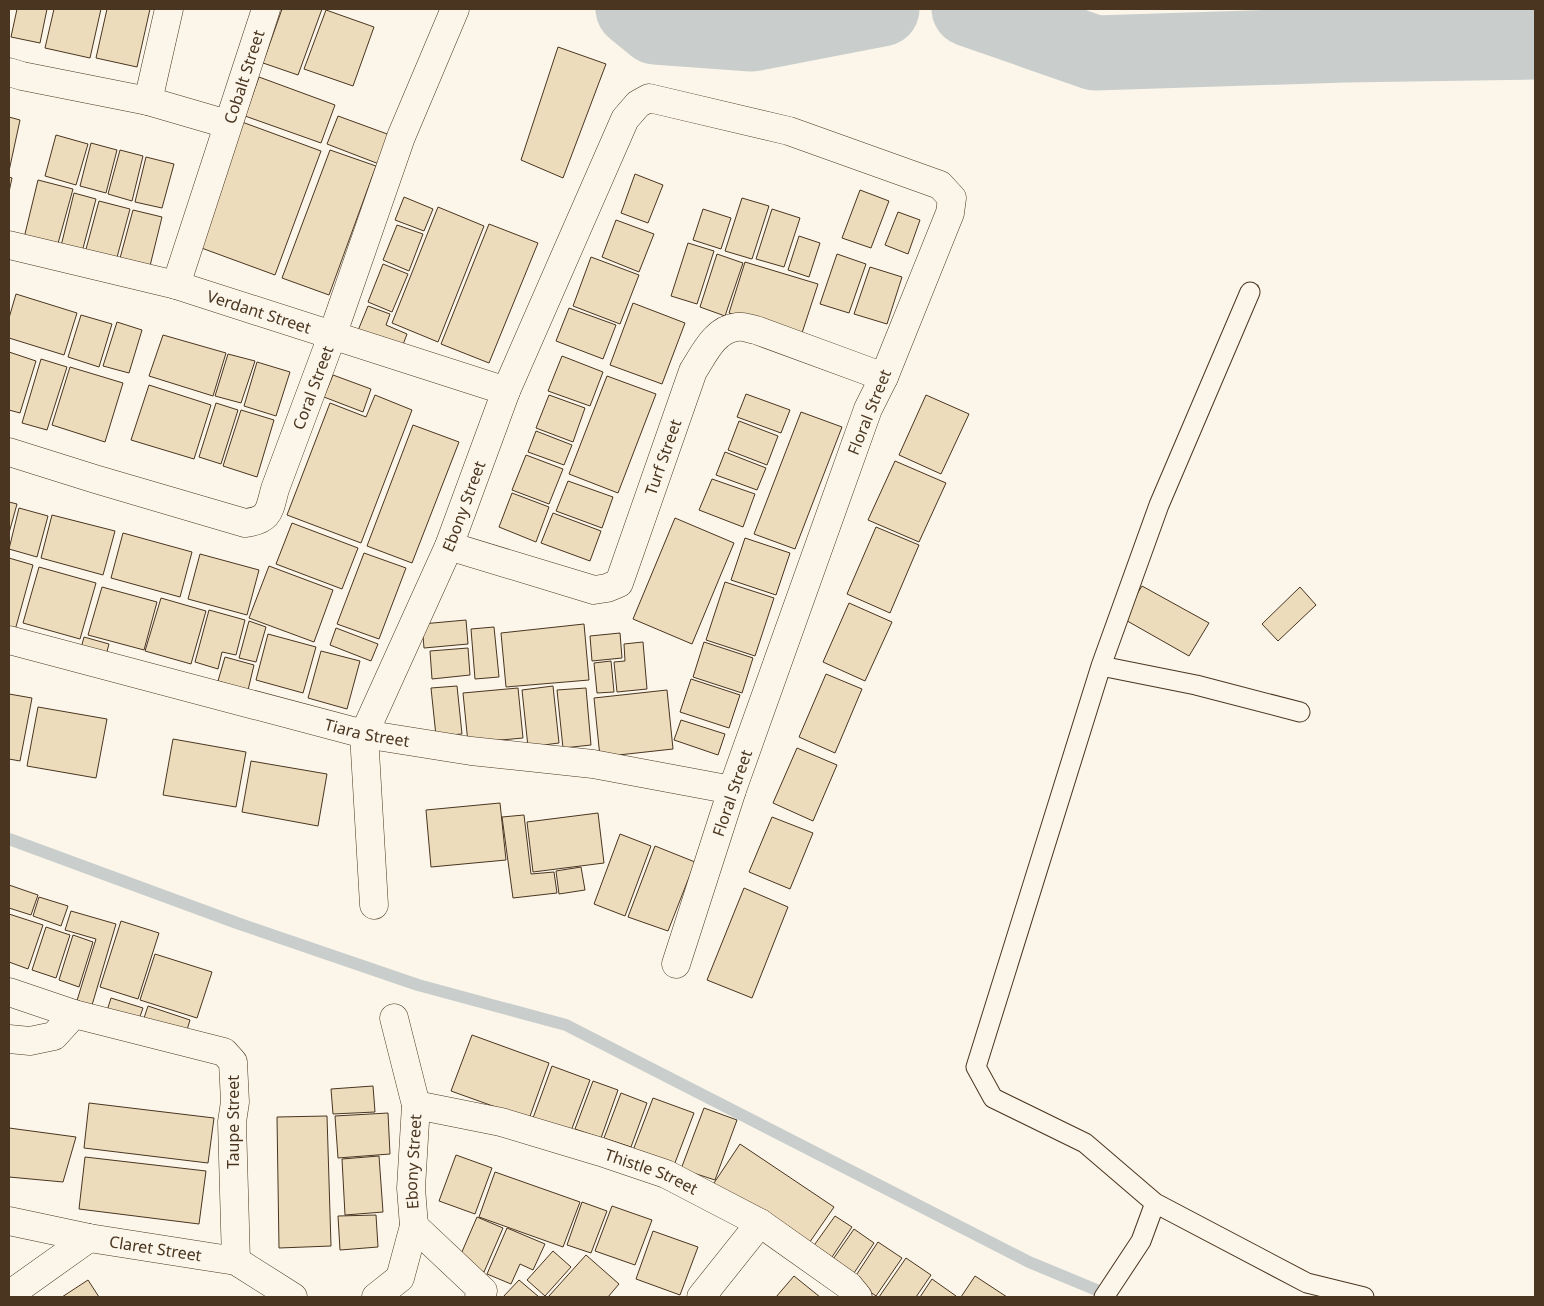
<svg xmlns="http://www.w3.org/2000/svg" width="1544" height="1306" viewBox="0 0 1544 1306" font-family="'Noto Sans',sans-serif">
	<style>
		.lines { fill: none; stroke-linecap: round; stroke-linejoin: round }
		.stream { stroke: #c9cecd; stroke-width: 12 }
		.river { stroke: #c9cecd; stroke-width: 75 }
		.building { fill: #ecdcbc; stroke: #4a3520 }
		.lane-casing { stroke: #4a3520; stroke-width: 21 }
		.street-casing { stroke: #4a3520; stroke-width: 29 }
		.lane { stroke: #fbf6e9; stroke-width: 19 }
		.street { stroke: #fbf6e9; stroke-width: 28 }
		.labels { text-anchor: middle; stroke-width: 4; stroke-linejoin: round; paint-order: stroke }
		.street-label { font-size: 16px; fill: #4a3520; stroke: #fbf6e9 }
	</style>
	<rect width="100%" height="100%" fill="#fbf6e9"/>
	<g class="lines">
		<path class="stream" d="M9 839 237 923 418 985 566 1025 1029 1262 1111 1296"/>
		<path class="river" d="M633 9 655 27 752 34 882 9
			M969 9 1095 53 1344 45 1535 42"/>
	</g>
	<path class="building" d="M17 9H47L40 43 11 37Z
		M54 9H101L90 58 45 48Z
		M107 9H150L137 67 96 58Z
		M282 9H322L298 75 263 63Z
		M326 10 374 27 353 86 304 69Z
		M558 47 606 64 563 178 521 160Z
		M259 77 335 105 321 143 245 116Z
		M338 116 390 135 379 164 327 144Z
		M9 117 20 120 9 171Z
		M242 122 321 151 275 275 196 246Z
		M56 135 88 144 76 185 45 176Z
		M91 143 117 150 106 193 80 186Z
		M120 150 143 156 132 201 108 194Z
		M330 150 376 166 329 295 282 278Z
		M146 157 174 164 162 208 135 202Z
		M635 174 663 185 648 223 621 213Z
		M9 177 12 178 9 192Z
		M38 180 73 189 57 247 24 238Z
		M860 190 889 201 871 248 842 238Z
		M74 193 96 199 82 252 61 246Z
		M404 197 433 209 424 231 395 220Z
		M742 198 769 206 752 259 725 251Z
		M99 201 130 209 116 261 85 253Z
		M438 207 484 226 438 342 392 323Z
		M703 209 731 218 721 249 693 240Z
		M772 209 800 218 784 267 756 259Z
		M133 210 162 217 149 270 119 262Z
		M898 212 920 220 908 254 885 245Z
		M616 220 654 234 639 272 602 257Z
		M489 224 538 243 489 363 441 344Z
		M397 225 423 234 409 271 383 260Z
		M799 236 820 243 809 277 788 270Z
		M688 243 714 251 697 304 671 296Z
		M717 254 743 263 725 316 700 307Z
		M837 254 866 264 849 313 820 304Z
		M591 257 639 275 620 324 573 306Z
		M745 262 818 284 801 336 729 313Z
		M383 264 408 274 392 312 368 302Z
		M870 267 902 277 887 324 854 314Z
		M16 294 77 313 64 355 9 338V318Z
		M633 303 685 323 662 384 610 365Z
		M368 306 390 314 386 325 407 334 401 350 357 333Z
		M569 308 616 325 603 359 556 341Z
		M81 315 112 324 99 367 68 357Z
		M117 322 142 330 129 373 103 366Z
		M163 335 226 353 213 396 149 376Z
		M9 352 36 361 20 413 9 410Z
		M228 354 255 361 241 403 215 396Z
		M562 356 603 372 590 406 548 391Z
		M41 359 67 367 47 430 22 423Z
		M257 362 290 372 276 416 244 406Z
		M70 367 123 383 105 442 52 425Z
		M333 375 371 389 363 412 324 397Z
		M607 376 656 394 618 493 569 474Z
		M149 385 211 405 194 459 131 440Z
		M746 394 790 410 781 433 737 417Z
		M375 395 412 410 361 543 287 515 330 403 366 417Z
		M549 395 585 408 573 442 536 428Z
		M926 395 969 414 941 474 899 455Z
		M216 403 238 410 221 464 199 457Z
		M241 410 274 420 257 477 223 466Z
		M801 412 842 427 795 549 754 534Z
		M739 421 778 436 767 465 728 450Z
		M413 425 459 442 412 563 367 546Z
		M536 431 572 445 564 465 528 452Z
		M725 452 766 468 757 490 716 475Z
		M526 455 563 469 549 504 512 490Z
		M895 461 946 483 919 542 868 520Z
		M712 479 755 494 743 527 699 510Z
		M568 481 613 497 602 528 556 511Z
		M512 493 549 507 536 542 499 527Z
		M9 502 17 504 9 533Z
		M19 508 48 516 37 557 9 549Z
		M553 513 601 531 590 561 541 543Z
		M52 515 115 531 103 575 41 558Z
		M675 518 734 543 692 644 633 619Z
		M292 523 358 548 342 589 276 564Z
		M876 527 919 545 890 613 847 594Z
		M123 533 192 552 180 597 111 578Z
		M745 538 790 553 776 595 731 580Z
		M364 553 406 568 379 639 337 624Z
		M200 554 259 570 247 615 188 599Z
		M9 558 33 565 14 634 9 633Z
		M269 566 333 590 314 642 249 618Z
		M39 567 96 583 80 639 23 623Z
		M725 582 774 598 755 656 706 640Z
		M1142 586 1209 623 1189 656 1122 618Z
		M102 587 157 602 144 650 88 635Z
		M1300 587 1316 605 1278 641 1262 624Z
		M161 598 206 611 191 664 145 651Z
		M849 603 892 622 865 681 823 662Z
		M209 610 245 620 236 655 222 652 218 669 195 662Z
		M466 620 468 644 424 648 422 624Z
		M249 621 266 627 256 662 239 658Z
		M584 624 589 680 506 687 501 633Z
		M494 627 499 677 475 679 471 629Z
		M336 628 378 644 371 661 330 645Z
		M620 633 622 658 592 661 590 636Z
		M268 634 316 647 303 693 256 680Z
		M84 637 109 644 105 659 80 652Z
		M643 642 647 689 617 692 614 662 625 661 624 644Z
		M704 642 753 658 742 693 693 677Z
		M468 648 470 675 432 679 430 651Z
		M321 651 360 661 347 709 308 698Z
		M225 657 254 665 248 690 218 681Z
		M611 661 614 692 597 693 594 663Z
		M826 674 862 689 835 753 799 737Z
		M691 679 740 695 729 728 680 712Z
		M457 686 462 734 436 736 431 688Z
		M553 686 559 743 528 747 522 690Z
		M518 688 523 738 468 743 463 693Z
		M586 688 591 745 563 748 557 690Z
		M667 690 673 749 600 757 594 698Z
		M9 694 32 698 20 761 9 759Z
		M38 707 107 719 96 778 27 766Z
		M681 720 725 734 718 755 674 740Z
		M173 739 246 752 236 807 163 795Z
		M797 748 837 765 813 821 773 803Z
		M251 761 327 774 318 826 242 812Z
		M500 803 506 860 431 867 426 810Z
		M598 813 604 863 533 872 527 822Z
		M524 815 531 874 554 872 557 893 513 898 502 817Z
		M772 817 813 833 790 889 749 872Z
		M620 834 651 846 625 916 594 904Z
		M655 846 695 862 668 931 628 917Z
		M581 867 585 890 559 894 556 871Z
		M9 885 38 895 31 915 9 908Z
		M744 888 788 907 752 998 707 980Z
		M39 897 68 906 61 926 33 916Z
		M71 911 116 924 90 1012 75 1007 96 939 65 930Z
		M9 914 43 925 28 969 9 962Z
		M121 921 159 933 138 999 100 987Z
		M46 927 70 935 56 978 32 970Z
		M73 935 93 942 79 987 59 980Z
		M155 954 212 972 197 1018 140 1000Z
		M111 998 143 1008 137 1025 106 1014Z
		M148 1006 190 1020 184 1040 141 1027Z
		M472 1035 549 1063 529 1119 451 1091Z
		M552 1066 590 1080 571 1131 533 1118Z
		M593 1081 618 1090 601 1138 575 1129Z
		M373 1086 375 1112 333 1114 331 1089Z
		M621 1093 647 1103 631 1147 604 1138Z
		M653 1098 694 1113 673 1168 632 1153Z
		M89 1103 214 1118 208 1163 84 1148Z
		M704 1108 737 1120 715 1180 681 1169Z
		M388 1113 390 1154 338 1158 335 1116Z
		M327 1116 331 1246 279 1248 277 1117Z
		M9 1128 76 1137 63 1182 9 1177Z
		M740 1144 834 1207 805 1249 712 1186Z
		M456 1155 492 1168 475 1214 439 1201Z
		M379 1156 383 1212 345 1215 342 1159Z
		M85 1157 206 1171 199 1224 79 1209Z
		M495 1172 580 1202 563 1247 479 1217Z
		M582 1202 607 1211 591 1253 567 1245Z
		M612 1206 652 1220 635 1265 595 1251Z
		M376 1215 378 1247 340 1250 338 1216Z
		M835 1216 852 1227 828 1263 810 1251Z
		M477 1217 503 1228 484 1272 458 1261Z
		M507 1228 545 1244 533 1270 520 1264 511 1284 487 1274Z
		M854 1229 874 1243 850 1279 829 1265Z
		M653 1231 698 1247 680 1295 636 1279Z
		M878 1242 902 1258 876 1296 853 1280Z
		M553 1251 571 1267 545 1296 527 1280Z
		M586 1255 619 1284 608 1297H551L549 1296Z
		M906 1258 931 1275 916 1297H879Z
		M794 1276 820 1297H776Z
		M975 1276 1007 1297H961Z
		M932 1279 956 1296 955 1297H920Z
		M88 1280 99 1297H62Z
		M519 1280 539 1297H503Z"/>
	<g class="lines">
		<defs>
			<path id="lane" d="M1101 666 1196 685 1300 712
				M1155 1203 1307 1283 1364 1297
				M1104 1297 1141 1241 1155 1203 1085 1143 993 1098 976 1067 1101 666 1159 505 1250 292"/>
			<g id="street">
				<path d="M9 72 22 76 148 101 227 124"/>
				<path d="M148 101 169 9"/>
				<path id="s1" d="M9 245 176 285 506 391"/>
				<path id="s2" d="M176 285 266 9"/>
				<path id="s3" d="M9 452 95 479 245 523C270 520 269 511 275 489L332 336 401 137 455 9"/>
				<path id="s4" d="M449 546 594 590 607 588 619 583 693 371C704 354 715 329 737 327 743 326 750 329 756 330L884 377"/>
				<path id="s5" d="M9 640 364 734 471 751 593 764 732 790"/>
				<path id="s6" d="M374 905 364 734 449 546 506 391 625 119 638 104 649 98 789 131 940 185 952 198 950 213 884 377 868 409 732 790 676 964"/>
				<path d="M9 992 74 1014 224 1052 233 1062 235 1102 232 1122 236 1261"/>
				<path d="M9 1039 30 1041 54 1036 74 1014"/>
				<path id="s7" d="M416 1105 501 1122 601 1152 666 1174 760 1223 849 1286 858 1297"/>
				<path id="s8" d="M9 1221 89 1238 236 1261 293 1297"/>
				<path d="M414 1226 483 1291 479 1297"/>
				<path d="M9 1295 89 1238"/>
				<path id="s9" d="M376 1297 400 1278 414 1226 411 1188 416 1105 394 1018"/>
				<path d="M701 1297 760 1223"/>
			</g>
		</defs>
		<use href="#lane" class="lane-casing"/>
		<use href="#street" class="street-casing"/>
		<use href="#lane" class="lane"/>
		<use href="#street" class="street"/>
	</g>
	<g class="labels">
		<g class="street-label">
			<text dy="6" stroke="none"><textPath href="#s2" startOffset="219">Cobalt Street</textPath></text>
			<text dy="6" stroke="none"><textPath href="#s1" startOffset="259">Verdant Street</textPath></text>
			<text dy="6" stroke="none"><textPath href="#s3" startOffset="405">Coral Street</textPath></text>
			<text transform="translate(869 412) rotate(-68)" y="6">Floral Street</text>
			<text dy="6" stroke="none"><textPath href="#s4" startOffset="311">Turf Street</textPath></text>
			<text dy="6" stroke="none"><textPath href="#s6" startOffset="420">Ebony Street</textPath></text>
			<text dy="6" stroke="none"><textPath href="#s5" startOffset="370">Tiara Street</textPath></text>
			<text transform="translate(732 793) rotate(-71)" y="6">Floral Street</text>
			<text transform="translate(233 1122) rotate(-90)" y="6">Taupe Street</text>
			<text dy="6" stroke="none"><textPath href="#s9" startOffset="149">Ebony Street</textPath></text>
			<text dy="6" stroke="none"><textPath href="#s7" startOffset="245">Thistle Street</textPath></text>
			<text dy="6" stroke="none"><textPath href="#s8" startOffset="149">Claret Street</textPath></text>
		</g>
	</g>
	<rect width="1544" height="1306" fill="none" stroke="#4a3520" stroke-width="20"/>
</svg>
